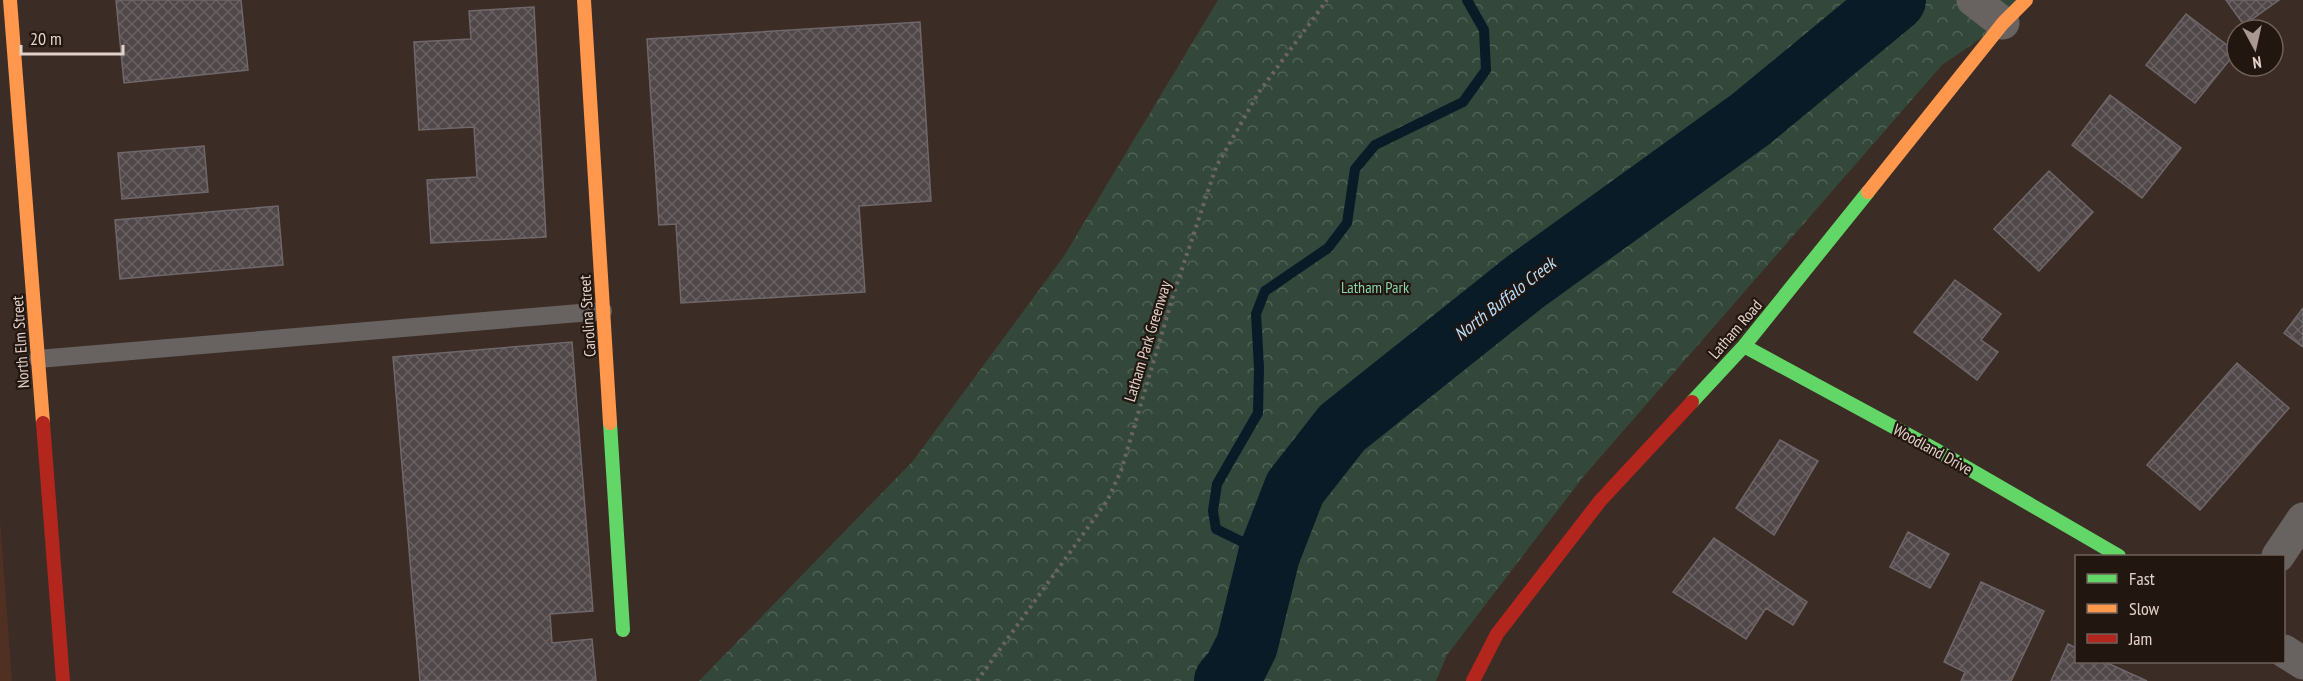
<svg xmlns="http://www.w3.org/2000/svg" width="2303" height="681" viewBox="0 0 2303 681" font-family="'PT Sans Narrow',sans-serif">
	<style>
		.built { fill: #4f3022 }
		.park { fill: url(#park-crowns) }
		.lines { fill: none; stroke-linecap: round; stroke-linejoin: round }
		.stream { stroke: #081b26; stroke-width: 10 }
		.river { stroke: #081b26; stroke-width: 62 }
		.building { fill: url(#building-cross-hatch); stroke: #6f676a; stroke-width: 1.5 }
		.path { stroke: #6c6462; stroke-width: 4; stroke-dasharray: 3 4.5; stroke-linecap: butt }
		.lane { stroke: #686260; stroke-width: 18 }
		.street { stroke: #686260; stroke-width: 33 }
		.fast { stroke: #63d668; stroke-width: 14 }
		.slow { stroke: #ff974d; stroke-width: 14 }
		.jam { stroke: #b3261e; stroke-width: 14 }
		.labels { text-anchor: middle; stroke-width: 4.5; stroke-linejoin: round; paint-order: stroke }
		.park-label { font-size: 16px; fill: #89d4ac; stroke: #221610 }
		.street-label { font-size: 16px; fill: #e3d2ca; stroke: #221610 }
		.water-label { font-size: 18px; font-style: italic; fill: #b6dffa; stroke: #221610 }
	</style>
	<defs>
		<pattern id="park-crowns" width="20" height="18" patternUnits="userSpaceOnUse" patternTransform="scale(1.5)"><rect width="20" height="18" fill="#33483b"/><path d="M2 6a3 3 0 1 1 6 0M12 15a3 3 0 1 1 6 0" fill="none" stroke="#506256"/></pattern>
		<pattern id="building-cross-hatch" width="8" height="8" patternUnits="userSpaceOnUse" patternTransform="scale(1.5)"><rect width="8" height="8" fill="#504749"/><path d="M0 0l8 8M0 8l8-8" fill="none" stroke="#696162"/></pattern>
	</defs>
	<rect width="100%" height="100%" fill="#3b2d26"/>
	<path class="built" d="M0 520 12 681H0Z"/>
	<path class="park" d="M1218 0H2026L2003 23 1942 65 1583 477 1447 655 1436 681H699L913 461 1064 256Z"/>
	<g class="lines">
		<path class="stream" d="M1269 555 1216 529 1213 511 1217 484 1258 413 1259 368 1256 314 1265 291 1328 248 1347 223 1355 169 1375 145 1463 102 1486 70 1484 30 1467 0"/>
		<path class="river" d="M1225 681 1234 671 1247 645 1269 555 1295 488 1342 428 1525 282 1751 119 1895 0"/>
	</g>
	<path class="building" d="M116 0H241L248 70 124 83Z
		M2226 0H2279L2244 25Z
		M534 7 546 237 431 243 427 180 477 177 474 127 419 130 414 42 471 39 469 11Z
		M2186 14 2236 52 2195 103 2146 65Z
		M920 22 931 201 859 206 865 292 681 303 676 224 659 225 647 39Z
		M2110 95 2181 148 2142 198 2072 145Z
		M204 146 208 192 122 199 118 153Z
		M2049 171 2093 212 2039 271 1994 229Z
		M278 206 283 265 120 279 115 220Z
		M1955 280 2001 314 1981 340 1998 352 1977 380 1914 332Z
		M2303 308V347L2284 333Z
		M572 342 593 611 550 614 552 643 592 639 596 681H420L393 357Z
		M2237 363 2289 408 2200 510 2147 465Z
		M1780 440 1818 461 1774 535 1736 508Z
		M1908 532 1949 554 1930 588 1890 567Z
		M1714 538 1807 602 1793 625 1766 608 1746 639 1673 592Z
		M1981 582 2044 611 2011 681H1961L1965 672 1944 662Z
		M2068 644 2076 648V662H2105L2147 681H2051Z"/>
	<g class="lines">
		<path class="path" d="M977 681 1107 501 1121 471 1173 296 1216 167 1259 92 1327 0"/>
		<path class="lane" d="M38 359 603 311"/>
		<path class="street" d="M1973 0 2003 23
			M2278 556 2303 519
			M2284 651 2303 663"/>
		<path class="fast" d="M1744 346 1938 451 2119 556
			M1692 402 1744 346 1868 192
			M610 423 623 630"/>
		<path class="slow" d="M10 0 43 423
			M584 0 610 423
			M1868 192 2003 23 2026 0"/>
		<path class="jam" d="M43 423 63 681
			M1473 681 1497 634 1600 501 1692 402"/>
	</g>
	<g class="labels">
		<g class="park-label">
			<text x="1375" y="293">Latham Park</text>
		</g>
		<g class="street-label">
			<text transform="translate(587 316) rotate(-94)" y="6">Carolina Street</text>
			<text transform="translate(1735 329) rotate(-49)" y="6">Latham Road</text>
			<text transform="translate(1147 341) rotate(-73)" y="6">Latham Park Greenway</text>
			<text transform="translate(20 342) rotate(-94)" y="6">North Elm Street</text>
			<text transform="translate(1933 449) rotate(29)" y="6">Woodland Drive</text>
		</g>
		<g class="water-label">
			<text transform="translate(1505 299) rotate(-38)" y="6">North Buffalo Creek</text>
		</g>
	</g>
	<rect x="2075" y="555" width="210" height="108" fill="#221610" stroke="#6f615a" stroke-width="1.5"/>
	<rect x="2087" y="574" width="30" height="9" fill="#63d668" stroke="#6f615a" stroke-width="1.5"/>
	<text x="2129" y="585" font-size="18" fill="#e3d2ca">Fast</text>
	<rect x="2087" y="604" width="30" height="9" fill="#ff974d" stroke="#6f615a" stroke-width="1.5"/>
	<text x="2129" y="615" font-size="18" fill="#e3d2ca">Slow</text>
	<rect x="2087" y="634" width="30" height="9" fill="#b3261e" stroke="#6f615a" stroke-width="1.5"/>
	<text x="2129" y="645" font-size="18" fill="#e3d2ca">Jam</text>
	<g transform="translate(2255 48) rotate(172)"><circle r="28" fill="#221610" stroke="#6f615a" stroke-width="1.5"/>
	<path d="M0-4.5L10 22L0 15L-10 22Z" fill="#a89891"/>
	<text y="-9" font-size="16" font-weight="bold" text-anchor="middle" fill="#e3d2ca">N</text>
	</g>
	<path d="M21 45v9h102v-9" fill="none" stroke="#e3d2ca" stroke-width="3"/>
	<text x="30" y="45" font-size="18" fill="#e3d2ca" stroke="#221610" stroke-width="4.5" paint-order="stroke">20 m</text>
</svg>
